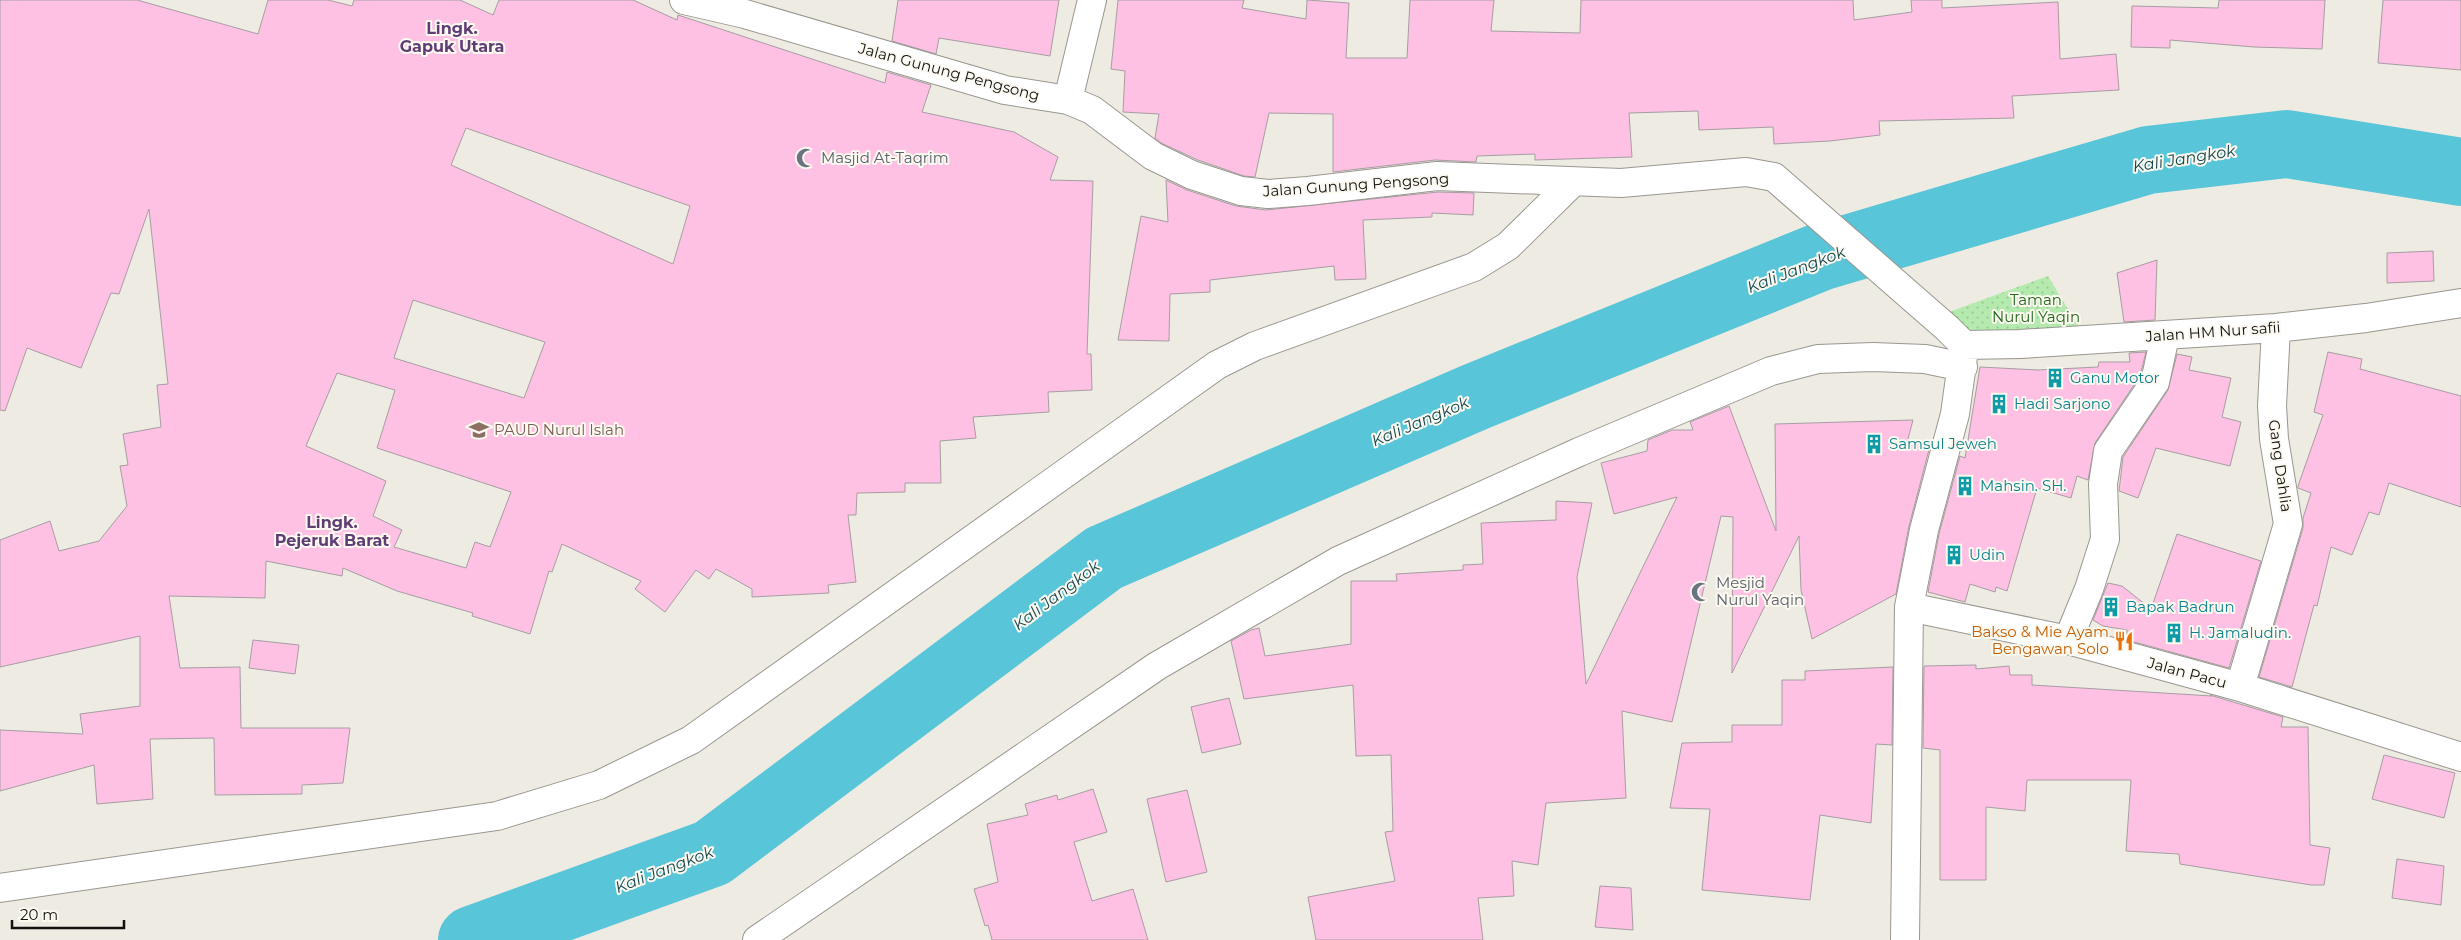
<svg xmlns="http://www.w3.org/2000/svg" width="2461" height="940" viewBox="0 0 2461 940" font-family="Montserrat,sans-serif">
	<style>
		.green { fill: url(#green-dots) }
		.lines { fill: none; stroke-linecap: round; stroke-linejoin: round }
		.river { stroke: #58c5d8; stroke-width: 68 }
		.building { fill: #fec1e4; stroke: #a69da2; fill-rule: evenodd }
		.minor-casing { stroke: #9a978f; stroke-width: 30 }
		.minor { stroke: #fff; stroke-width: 28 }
		.labels { text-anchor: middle; stroke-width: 4; stroke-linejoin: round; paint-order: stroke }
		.street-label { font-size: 15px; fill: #12110e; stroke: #fbf9f0 }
		.worship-label { font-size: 15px; fill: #5b616d; stroke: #fbf9f0; text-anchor: start }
		.park-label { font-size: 15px; fill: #1f6719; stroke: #fbf9f0 }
		.culture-label { font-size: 15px; fill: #0d838f; stroke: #fbf9f0; text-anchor: start }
		.education-label { font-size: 15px; fill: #785e54; stroke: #fbf9f0; text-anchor: start }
		.food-label { font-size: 15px; fill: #c56008; stroke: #fbf9f0; text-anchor: end }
		.neighbourhood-label { font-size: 16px; font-weight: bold; fill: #613d76; stroke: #fbf9f0 }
		.water-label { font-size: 16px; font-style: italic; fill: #16474f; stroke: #fbf9f0 }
	</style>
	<defs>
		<pattern id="green-dots" width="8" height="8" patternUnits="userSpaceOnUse" patternTransform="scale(1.25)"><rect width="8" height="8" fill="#b5eaaf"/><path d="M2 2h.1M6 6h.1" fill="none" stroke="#9bc895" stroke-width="1.8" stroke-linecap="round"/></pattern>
	</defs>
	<rect width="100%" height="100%" fill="#eeebe2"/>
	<path class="green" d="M2048 276 2083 334 1970 333 1949 312Z"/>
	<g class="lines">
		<path class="river" d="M472 940 712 853 1104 558 1475 397 1820 257 2148 160 2287 144 2461 172"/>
	</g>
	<path class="building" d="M0 0H137L258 34 268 0H328L352 6 354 0H460L493 15 499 0H633L677 20 678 15 885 83 887 72 931 85 922 112 1014 132 1058 157 1050 180 1093 181 1087 354H1091L1092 390 1048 392 1049 412 973 417 976 438 940 441 941 483H905V492L857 493 856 515H848L856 582 828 585 829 593 752 597V589L716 569 709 579 696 570 665 612 635 589 641 581 562 544 552 572 549 571 530 634 472 616 473 613 397 591 343 568 342 576 266 561 265 598 169 596 180 668 240 667 241 728H350L343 783 302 785V794L215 795 214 738 150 739 153 799 97 804 94 765 0 791V730L83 734 80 714 140 706V636L0 667V540L50 521 59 551 99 541 127 506 120 466 128 465 123 434 161 427 157 385 168 384 149 209 119 294 111 293 81 368 27 348 5 411 0 410ZM466 128 690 206 673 264 451 165ZM413 300 545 342 524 398 394 358ZM337 373 395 390 377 448 511 492 490 547 475 542 466 568 394 547 402 530 373 516 386 481 306 446Z
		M898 0H1059L1050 56 939 38 936 54 892 41Z
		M1118 0H1244L1242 8 1306 19 1307 0 1349 3 1346 58H1407L1410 0H1494L1491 31 1580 33 1581 0H1853L1854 20 1912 12 1911 0H1942V8L2058 2 2060 59 2116 54 2119 90 2012 96 2014 118 1879 121 1880 135 1830 141 1774 144 1773 127 1699 130 1698 111 1629 113 1632 157 1535 160V154L1477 156 1476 162 1435 160 1333 172V114L1269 113 1255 177 1244 176 1198 160 1161 143 1155 138 1159 114 1123 112 1125 71 1111 69Z
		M2219 0H2325L2322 49 2254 47 2170 40V48L2131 47 2132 6 2218 8Z
		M2383 0H2461V70L2378 63Z
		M1166 180 1187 190 1236 206 1266 210 1438 192 1474 193 1473 215 1432 213V217L1363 220 1366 279 1335 280 1334 266 1210 280V292L1170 294 1169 341 1118 340 1141 216 1168 222Z
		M2433 251 2434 281 2387 283V253Z
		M2157 260 2155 320 2124 322 2117 273Z
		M2146 352 2140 376 2095 443 2088 480 2077 476 2071 498 2037 488 2007 591 1996 587 1995 592 1970 584 1965 602 1928 592 1939 534 1960 456 1965 458 1980 367 2038 370 2098 367 2099 362H2130L2129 353Z
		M2328 352 2362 359 2360 369 2461 396V507L2389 483 2379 515 2369 512 2352 555 2331 547 2317 606 2314 605 2292 687 2259 677 2303 528V518L2311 493 2298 488V486L2323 415 2314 412Z
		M2177 354 2192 357 2189 370 2231 378 2222 417 2241 422 2230 466 2156 448 2138 498 2119 491 2123 457 2168 390Z
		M1729 406 1776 531 1775 424 1913 420 1908 439 1930 446 1909 526 1896 594 1812 639 1801 590 1799 536 1732 673 1733 517 1721 516 1672 722 1622 711 1626 798 1546 803 1538 865 1512 861 1514 896 1478 898 1483 940H1316L1308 897 1395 881 1385 832 1393 831 1391 755 1356 756 1353 685 1244 699 1231 641 1251 630 1259 628 1265 656 1351 644V581H1397L1396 574 1463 570V565L1483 564 1481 523 1556 520V501L1592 503 1577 577 1586 684 1677 497 1614 514 1601 463 1647 451 1648 440 1672 430H1693L1690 422Z
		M2177 534 2261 561 2229 668 2127 640V630L2103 626 2093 620 2108 583 2122 586 2151 609Z
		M253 640 299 645 295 674 249 668Z
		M1976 665V669L2009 666 2010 675H2032V685L2212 696 2210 695 2283 717 2281 727H2308L2310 845 2330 848 2324 885H2311L2180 864 2179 854 2126 851 2131 780H2027L2025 811 1986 807V880H1940V750L1923 748 1924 666Z
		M1893 667 1892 745 1876 744 1871 823 1820 815 1810 900 1702 890 1710 809 1670 808 1682 743 1732 742V725H1782V680H1805V671Z
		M1229 698 1241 744 1202 753 1191 707Z
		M2384 755 2455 773 2444 818 2372 799Z
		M1093 789 1107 832 1074 842 1092 901 1133 889 1148 940H992L988 925 985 926 974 889 998 882 987 824 1028 815 1025 804 1057 795 1058 800Z
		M1187 790 1207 872 1166 882 1147 799Z
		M2397 859 2444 866 2441 905 2392 898Z
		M1600 886 1631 888 1633 930 1595 927Z"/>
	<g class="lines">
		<defs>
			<path id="minor" d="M684 0 745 14 1005 90 1068 100 1092 110 1153 156 1192 175 1241 191 1268 194 1308 191 1437 176 1621 183 1746 172 1774 177 1947 328 1964 345
				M1068 100 1092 0
				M1964 345 2020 344 2276 328 2366 318 2461 303
				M1909 607 2068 640 2240 687 2461 757
				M2068 640 2089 589 2105 539 2103 484 2108 451 2155 382 2165 336
				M2240 687 2288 524 2274 439 2272 406 2276 328
				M0 888 497 816 599 785 691 740 1217 365 1255 346 1474 267 1508 246 1573 182
				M757 940 1157 666 1338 561 1579 452 1771 371 1818 359 1873 357 1925 359 1963 367
				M1905 940 1909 607 1924 530 1955 414 1964 349"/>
		</defs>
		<use href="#minor" class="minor-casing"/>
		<use href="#minor" class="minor"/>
	</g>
	<defs>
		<symbol id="mosque-bare" viewBox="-9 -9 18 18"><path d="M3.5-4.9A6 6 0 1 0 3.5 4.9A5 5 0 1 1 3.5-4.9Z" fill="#6b7280" stroke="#fbf9f0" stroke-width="2.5" paint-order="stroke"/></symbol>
		<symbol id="building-bare" viewBox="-9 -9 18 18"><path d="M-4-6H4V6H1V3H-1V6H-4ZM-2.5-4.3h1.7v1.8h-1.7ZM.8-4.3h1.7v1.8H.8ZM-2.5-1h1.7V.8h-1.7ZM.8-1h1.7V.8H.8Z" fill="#0f9aa8" stroke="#fbf9f0" stroke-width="2.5" paint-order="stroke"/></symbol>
		<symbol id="school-bare" viewBox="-9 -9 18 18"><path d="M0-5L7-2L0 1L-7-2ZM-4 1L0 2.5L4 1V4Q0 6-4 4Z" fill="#8d6e63" stroke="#fbf9f0" stroke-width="2.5" paint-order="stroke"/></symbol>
		<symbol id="restaurant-bare" viewBox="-9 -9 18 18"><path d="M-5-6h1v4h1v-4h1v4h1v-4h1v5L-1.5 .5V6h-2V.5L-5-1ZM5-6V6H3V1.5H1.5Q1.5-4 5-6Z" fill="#e8710a" stroke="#fbf9f0" stroke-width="2.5" paint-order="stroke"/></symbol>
	</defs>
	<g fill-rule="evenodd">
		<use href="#mosque-bare" x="792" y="144" width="28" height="28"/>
		<use href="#building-bare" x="2041" y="364" width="28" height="28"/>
		<use href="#building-bare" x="1985" y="390" width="28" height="28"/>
		<use href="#school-bare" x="465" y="416" width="28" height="28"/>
		<use href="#building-bare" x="1860" y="430" width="28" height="28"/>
		<use href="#building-bare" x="1951" y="472" width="28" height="28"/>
		<use href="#building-bare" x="1940" y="541" width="28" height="28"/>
		<use href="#mosque-bare" x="1687" y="578" width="28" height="28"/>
		<use href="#building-bare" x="2097" y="593" width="28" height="28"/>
		<use href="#building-bare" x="2160" y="619" width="28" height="28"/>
		<use href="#restaurant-bare" x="2110" y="627" width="28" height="28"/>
	</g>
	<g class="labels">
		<g class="street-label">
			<text transform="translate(949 72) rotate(15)" y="5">Jalan Gunung Pengsong</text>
			<text transform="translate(1356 185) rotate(-4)" y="5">Jalan Gunung Pengsong</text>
			<text transform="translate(2213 332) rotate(-4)" y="5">Jalan HM Nur safii</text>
			<text transform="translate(2280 466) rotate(82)" y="5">Gang Dahlia</text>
			<text transform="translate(2187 673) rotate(15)" y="5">Jalan Pacu</text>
		</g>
		<g class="worship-label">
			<text x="821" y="163">Masjid At-Taqrim</text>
			<text x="1716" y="588">Mesjid<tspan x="1716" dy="17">Nurul Yaqin</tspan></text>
		</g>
		<g class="park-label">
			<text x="2036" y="305">Taman<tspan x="2036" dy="17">Nurul Yaqin</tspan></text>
		</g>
		<g class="culture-label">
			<text x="2070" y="383">Ganu Motor</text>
			<text x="2014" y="409">Hadi Sarjono</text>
			<text x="1889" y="449">Samsul Jeweh</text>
			<text x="1980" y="491">Mahsin. SH.</text>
			<text x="1969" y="560">Udin</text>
			<text x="2126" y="612">Bapak Badrun</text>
			<text x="2189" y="638">H. Jamaludin.</text>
		</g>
		<g class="education-label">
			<text x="494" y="435">PAUD Nurul Islah</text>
		</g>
		<g class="food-label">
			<text x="2109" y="637">Bakso &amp; Mie Ayam<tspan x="2109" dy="17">Bengawan Solo</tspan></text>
		</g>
		<g class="neighbourhood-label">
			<text x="452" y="34">Lingk.<tspan x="452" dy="18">Gapuk Utara</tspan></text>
			<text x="332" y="528">Lingk.<tspan x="332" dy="18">Pejeruk Barat</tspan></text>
		</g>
		<g class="water-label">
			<text transform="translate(2184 158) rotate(-9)" y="6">Kali Jangkok</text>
			<text transform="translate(1796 269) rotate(-21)" y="6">Kali Jangkok</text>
			<text transform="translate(1420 421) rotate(-23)" y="6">Kali Jangkok</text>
			<text transform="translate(1056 595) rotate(-37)" y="6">Kali Jangkok</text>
			<text transform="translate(664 869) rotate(-21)" y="6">Kali Jangkok</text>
		</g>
	</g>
	<path d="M12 920v8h112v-8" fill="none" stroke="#12110e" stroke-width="2.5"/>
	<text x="20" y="920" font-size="15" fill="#12110e" stroke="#fbf9f0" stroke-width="4" paint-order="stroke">20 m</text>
</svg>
